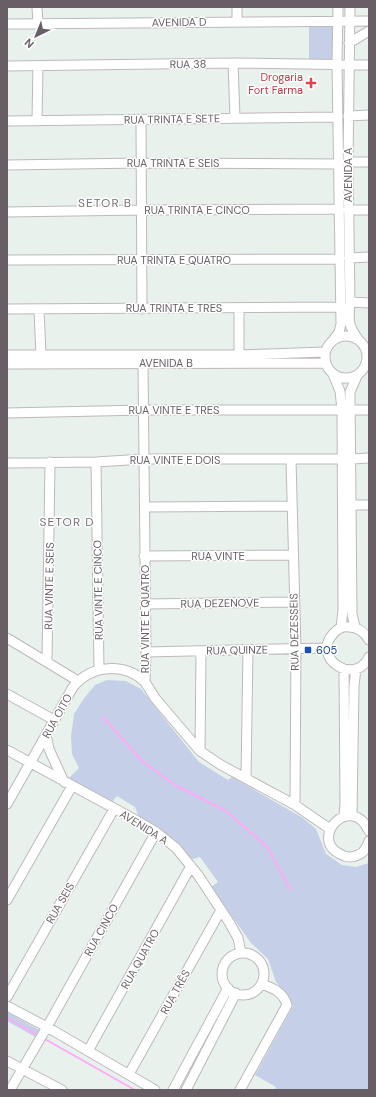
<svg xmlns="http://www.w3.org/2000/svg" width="376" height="1097" viewBox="0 0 376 1097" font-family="'DM Sans',sans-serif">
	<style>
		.green { fill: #c5d0e8 }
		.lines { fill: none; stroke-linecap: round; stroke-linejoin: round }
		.stream { stroke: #ffaaf6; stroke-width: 2 }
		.minor-casing { stroke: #beb8bc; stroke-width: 11 }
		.minor { stroke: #fff; stroke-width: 9 }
		.health-dot { fill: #e0444e; stroke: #fff; stroke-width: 1.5 }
		.transit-dot { fill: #1a4fb4; stroke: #fff; stroke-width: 1.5 }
		.labels { text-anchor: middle; stroke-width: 3; stroke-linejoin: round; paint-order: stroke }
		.street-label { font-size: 11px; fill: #685f66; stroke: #fff }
		.health-label { font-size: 11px; fill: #be3a42; stroke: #fff; text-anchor: end }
		.transit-label { font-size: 11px; fill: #164399; stroke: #fff; text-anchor: start }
		.neighbourhood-label { font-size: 12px; letter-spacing: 1px; fill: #7a7078; stroke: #fff }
	</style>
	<rect width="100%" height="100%" fill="#e8f1ec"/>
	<path class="green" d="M309 25 333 26V62H309Z
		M107 680 126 681 141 689 199 762 228 780 232 777 303 818 316 829 326 854 342 865 356 867 369 863V1090H275L276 1087 255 1075 293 1006 287 995 276 982 268 959 251 943 211 887 218 882 200 857 193 859 139 817 135 807 117 796 112 802 68 779 79 768 72 754 71 736 74 714 85 697 95 685Z
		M7 1012 41 1031 37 1038 7 1021Z"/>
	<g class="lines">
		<path class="stream" d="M103 717 143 762 175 785 226 811 267 847 290 889
			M7 1018 39 1036
			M43 1038 135 1090"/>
		<defs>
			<path id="minor" d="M37 7 38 24
				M350 7 348 162 350 302C349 320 347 324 358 339
				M237 21V7
				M7 24 369 21
				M349 43 369 31
				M233 63 235 118
				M7 66 233 63 369 65
				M348 116 369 115
				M141 120 142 309
				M7 121 338 117
				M37 121 38 66
				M348 162H369
				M7 165 141 163 339 164
				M348 210H369
				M7 212 141 210 339 209
				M349 258 369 257
				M7 260 340 259
				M350 302 369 303
				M239 308V355
				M7 309 341 307
				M39 310 41 355
				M325 357a21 21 0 1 1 42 0a21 21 0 1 1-42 0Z
				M334 339 339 332 341 324 337 64 338 7
				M7 355H239L325 352
				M143 363 146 652 145 682 155 698 200 751 221 765 295 805 330 829
				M7 364 326 363
				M333 374 340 391 342 410 343 610 341 628
				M351 410H369
				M7 413 144 410H342
				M352 459 369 458
				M291 460 296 649 295 805
				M96 462 99 670
				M7 463 96 462 144 459H342
				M352 505H369
				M145 507 292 506
				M144 556 293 555
				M146 604 294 602
				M355 627 352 614 350 392 357 376
				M7 638 78 681
				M369 640C365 633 358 627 349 627 343 626 337 629 333 634 311 658 355 687 369 657
				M146 652 327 648
				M47 661 50 462
				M344 669 345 804 344 816
				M7 694 54 720
				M46 735 49 749 64 782
				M7 750 132 818 156 832 176 848 198 875 229 922 238 938 241 953
				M200 751 201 651
				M246 778 248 650
				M7 804 73 687C91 665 124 662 145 682
				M352 816 354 685 356 669
				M369 831C351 792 308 838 340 854 345 857 352 858 358 855 364 853 367 847 369 841
				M7 900 72 786
				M222 974a21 21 0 1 1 42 0a21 21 0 1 1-42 0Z
				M7 997 114 809
				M7 1006 47 1027 155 1090
				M88 1051 191 866
				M7 1061 62 1090
				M129 1074 221 910
				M10 1090 47 1027 156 832
				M173 1090 228 988
				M186 1090 236 993
				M240 1090 287 1005C283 992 273 988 262 984"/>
		</defs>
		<use href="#minor" class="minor-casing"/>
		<use href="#minor" class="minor"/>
	</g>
	<path class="health-dot" d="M309 77h4v4h4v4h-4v4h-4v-4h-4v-4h4z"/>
	<rect class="transit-dot" x="304" y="646" width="8" height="8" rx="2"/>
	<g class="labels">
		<g class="street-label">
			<text transform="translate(179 22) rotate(-1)" y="4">AVENIDA D</text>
			<text transform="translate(188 64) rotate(-1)" y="4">RUA 38</text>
			<text transform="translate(172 119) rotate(-1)" y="4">RUA TRINTA E SETE</text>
			<text x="173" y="167">RUA TRINTA E SEIS</text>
			<text transform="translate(348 175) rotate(-90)" y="4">AVENIDA A</text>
			<text x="197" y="214">RUA TRINTA E CINCO</text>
			<text x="174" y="264">RUA TRINTA E QUATRO</text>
			<text x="174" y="312">RUA TRINTA E TRES</text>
			<text x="166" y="367">AVENIDA B</text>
			<text x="174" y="414">RUA VINTE E TRES</text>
			<text x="175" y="464">RUA VINTE E DOIS</text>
			<text x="218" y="560">RUA VINTE</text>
			<text transform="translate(49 586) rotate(-89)" y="4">RUA VINTE E SEIS</text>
			<text transform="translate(98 590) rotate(-91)" y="4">RUA VINTE E CINCO</text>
			<text transform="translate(220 603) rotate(-1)" y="4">RUA DEZENOVE</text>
			<text transform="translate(145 619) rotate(-90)" y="4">RUA VINTE E QUATRO</text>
			<text transform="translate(294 632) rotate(-91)" y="4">RUA DEZESSEIS</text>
			<text transform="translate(237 650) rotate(-1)" y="4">RUA QUINZE</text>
			<text transform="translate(57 716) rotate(-61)" y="4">RUA OITO</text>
			<text transform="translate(144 827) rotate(32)" y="4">AVENIDA A</text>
			<text transform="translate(60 903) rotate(-60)" y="4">RUA SEIS</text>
			<text transform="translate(101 930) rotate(-61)" y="4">RUA CINCO</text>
			<text transform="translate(140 959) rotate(-61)" y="4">RUA QUATRO</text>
			<text transform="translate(175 992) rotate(-61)" y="4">RUA TRÊS</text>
		</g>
		<g class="health-label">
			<text x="303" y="81">Drogaria<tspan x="303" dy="13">Fort Farma</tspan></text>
		</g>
		<g class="transit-label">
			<text x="316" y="654">605</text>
		</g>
		<g class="neighbourhood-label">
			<text x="105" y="207">SETOR B</text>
			<text x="67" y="526">SETOR D</text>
		</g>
	</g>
	<rect width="376" height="1097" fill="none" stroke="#685f66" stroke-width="16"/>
	<g transform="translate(36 36) rotate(223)" stroke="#ffffff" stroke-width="3" paint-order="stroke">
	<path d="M0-3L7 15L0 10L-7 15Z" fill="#685f66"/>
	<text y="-6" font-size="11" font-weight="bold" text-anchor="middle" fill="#685f66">N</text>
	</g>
</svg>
